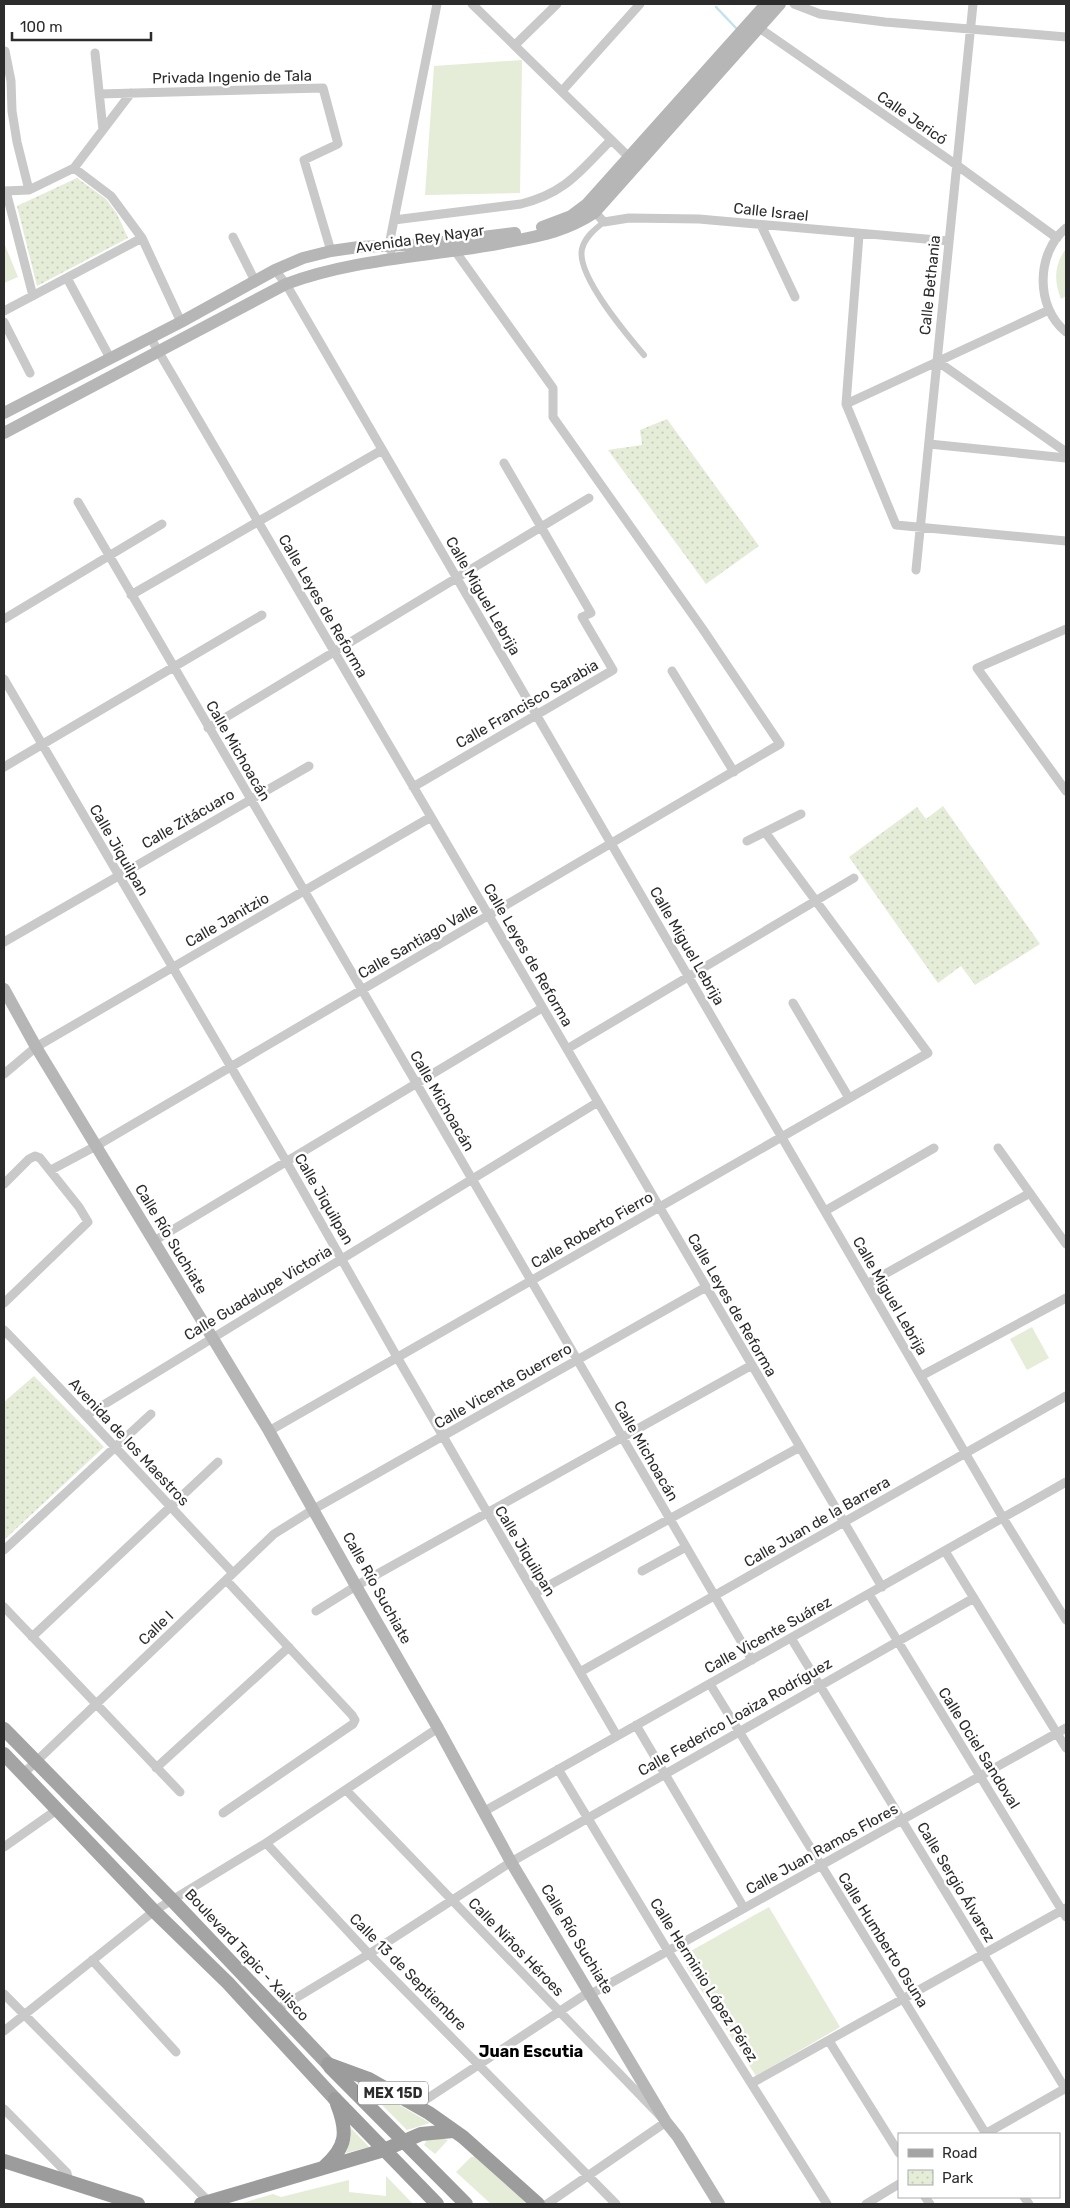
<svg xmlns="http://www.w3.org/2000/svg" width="1070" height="2208" viewBox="0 0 1070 2208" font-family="Rubik,sans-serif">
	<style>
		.green { fill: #e5ecd8 }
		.park { fill: url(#park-dots) }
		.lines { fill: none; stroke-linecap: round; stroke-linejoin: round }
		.stream { stroke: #c2e2ee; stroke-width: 2.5 }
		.pedestrian { stroke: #c9c9c9; stroke-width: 6 }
		.minor { stroke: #c9c9c9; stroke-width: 9 }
		.secondary { stroke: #b6b6b6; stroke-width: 12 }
		.primary { stroke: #a4a4a4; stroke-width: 14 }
		.trunk { stroke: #9c9c9c; stroke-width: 14 }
		.labels { text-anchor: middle; stroke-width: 5; stroke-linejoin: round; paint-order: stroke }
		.shield { fill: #fff; stroke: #6b6b6b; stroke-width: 1 }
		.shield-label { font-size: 14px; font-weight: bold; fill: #2c2c2c }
		.street-label { font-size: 15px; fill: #2c2c2c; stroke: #fff }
		.neighbourhood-label { font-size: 16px; font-weight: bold; fill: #000; stroke: #fff }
	</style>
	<defs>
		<pattern id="park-dots" width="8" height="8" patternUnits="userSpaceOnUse" patternTransform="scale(1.25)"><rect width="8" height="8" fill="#e5ecd8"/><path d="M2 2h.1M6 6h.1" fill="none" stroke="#c5cbba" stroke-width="1.8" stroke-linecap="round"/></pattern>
	</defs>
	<rect width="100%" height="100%" fill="#fff"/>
	<path class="green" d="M522 60 520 193 425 195 434 66Z
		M4 243 18 277 4 283Z
		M1065 250 1066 251V296L1061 299C1054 281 1054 266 1065 250Z
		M1032 1327 1049 1358 1027 1370 1010 1339Z
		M769 1907 840 2027 756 2076 687 1968 689 1952Z
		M363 2086H367L430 2123 407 2130Z
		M350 2127 369 2147 346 2153 351 2138Z
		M440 2138 448 2140 435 2154 424 2145 427 2140Z
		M476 2156 531 2204H491L456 2172 471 2157Z
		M386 2176 413 2204H239L273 2194 281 2197 349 2180V2192L386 2196Z"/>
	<path class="park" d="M77 178 106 199 117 214 128 238 37 286 17 206Z
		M667 419 759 546 706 584 608 450 642 445 640 430Z
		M943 806 1040 944 975 985 961 966 938 983 849 857 917 807 926 819Z
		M34 1376 104 1447 4 1540V1402Z"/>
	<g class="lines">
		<path class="stream" d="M716 7 736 28"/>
		<path class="pedestrian" d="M604 222C595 229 585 237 582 249 576 275 627 335 644 355"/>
		<path class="minor" d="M472 4 633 161
			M794 4 820 14 885 22 1066 37
			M755 25 958 166 1057 238
			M515 45 557 4
			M5 51 11 81 12 111 17 142 29 190
			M95 53 103 130
			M562 91 640 4
			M99 94 323 88 338 144 304 160 331 251
			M74 168 111 196 142 238 181 322
			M74 168 131 93
			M4 191 29 190 74 168
			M6 191 33 296
			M591 208 604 222 629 218 699 219 948 241
			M394 220 521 204C566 193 580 171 611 140
			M761 225 795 297
			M1066 228C1036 253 1035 307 1066 332
			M859 235 846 404 896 525 1066 541
			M233 237 255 281
			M391 251 389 245 437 4
			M275 270 286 284 1003 1518 1066 1620
			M67 278 110 358
			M4 311 142 238
			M4 322 30 373
			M150 337 882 1587
			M937 361 1066 452
			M846 404 1049 310
			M929 444 1066 458
			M78 502 752 1660
			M916 570 973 4
			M131 595 382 450
			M4 619 162 524
			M1066 629 977 668 1066 791
			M672 671 734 772
			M4 679 286 1161 397 1357 617 1736
			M208 728 589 498
			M4 767 262 615
			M413 787 613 670 582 617 591 613 504 463
			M747 841 801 814
			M4 942 309 766
			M793 1003 849 1098
			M567 1049 854 878
			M4 1074 36 1047 431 817
			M998 1148 1066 1244
			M51 1170 96 1146 780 744 702 628 553 417V388L453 248
			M4 1184 29 1159 35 1156 40 1158 79 1207 88 1222 4 1303
			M825 1211 934 1148
			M154 1241 542 1008
			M867 1284 1030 1193
			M4 1330C82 1410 156 1492 233 1573
			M921 1376 1066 1298
			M87 1415 598 1102
			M269 1431 928 1053 765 832
			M4 1550 151 1414
			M945 1551 1066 1748
			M642 1571 686 1547
			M535 1593 800 1447
			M869 1594 1066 1917
			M4 1607 180 1792
			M316 1611 356 1586 752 1365
			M32 1637 218 1462
			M791 1638 1066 2090
			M580 1672 1066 1396
			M710 1684 986 2134
			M636 1725 744 1908
			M156 1768 289 1647
			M558 1769 668 1951 827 2204
			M23 1774 274 1534 314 1509 706 1287
			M346 1790 666 2122 547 2204
			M483 1812 1066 1482
			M223 1813 353 1724 355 1720 352 1715 226 1580
			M266 1843 369 1954 616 2204
			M4 1847 58 1809
			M92 1960 176 2052
			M4 1994 210 2203
			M591 1994 1066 1728
			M276 2010 369 1954 511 1862 974 1598
			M4 2031 154 1911 266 1843 438 1728
			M829 2041 899 2153
			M752 2083 1066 1908
			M416 2106 589 1992
			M4 2109 67 2173 69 2182
			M985 2134 1066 2088
			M925 2197 930 2204
			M1024 2197 1029 2204
			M866 2204 899 2184"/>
		<path class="secondary" d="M542 227 571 216 587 204 766 4
			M4 413 181 322 275 270 303 258 331 251 359 247 426 244 515 233
			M4 433 286 284C355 258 430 257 502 243 538 236 563 233 594 213L780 4
			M4 989 36 1047 269 1431 356 1586 438 1728 511 1862 666 2122 678 2137 719 2204"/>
		<path class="primary" d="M4 1729 173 1901 328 2064
			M4 1754 154 1911 228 1983 335 2099"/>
		<path class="trunk" d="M328 2064 369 2079 429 2113 463 2137 538 2204
			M330 2067 466 2204
			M335 2099 437 2204
			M4 2161 138 2204
			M324 2167C347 2147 348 2132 337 2104
			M201 2204 384 2150 421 2134 453 2131"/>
	</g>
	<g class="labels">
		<rect class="shield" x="358" y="2081.5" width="70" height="23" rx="4"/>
		<g class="shield-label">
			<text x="393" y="2098">MEX 15D</text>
		</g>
		<g class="street-label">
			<text transform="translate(232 77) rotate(-1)" y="5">Privada Ingenio de Tala</text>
			<text transform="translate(912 118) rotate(35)" y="5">Calle Jericó</text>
			<text transform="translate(771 212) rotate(6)" y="5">Calle Israel</text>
			<text transform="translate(420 239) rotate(-8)" y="5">Avenida Rey Nayar</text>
			<text transform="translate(930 285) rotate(-84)" y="5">Calle Bethania</text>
			<text transform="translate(483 596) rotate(60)" y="5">Calle Miguel Lebrija</text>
			<text transform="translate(323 606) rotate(60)" y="5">Calle Leyes de Reforma</text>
			<text transform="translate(527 704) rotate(-30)" y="5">Calle Francisco Sarabia</text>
			<text transform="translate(238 751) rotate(60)" y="5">Calle Michoacán</text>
			<text transform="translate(188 819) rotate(-30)" y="5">Calle Zitácuaro</text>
			<text transform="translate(119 850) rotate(60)" y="5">Calle Jiquilpan</text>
			<text transform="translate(227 920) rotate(-30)" y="5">Calle Janitzio</text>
			<text transform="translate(418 941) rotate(-30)" y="5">Calle Santiago Valle</text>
			<text transform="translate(687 946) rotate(60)" y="5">Calle Miguel Lebrija</text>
			<text transform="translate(528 955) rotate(60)" y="5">Calle Leyes de Reforma</text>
			<text transform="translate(442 1101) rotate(60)" y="5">Calle Michoacán</text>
			<text transform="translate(324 1199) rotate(60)" y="5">Calle Jiquilpan</text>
			<text transform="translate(592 1230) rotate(-30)" y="5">Calle Roberto Fierro</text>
			<text transform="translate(171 1239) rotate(59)" y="5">Calle Río Suchiate</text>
			<text transform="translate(258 1293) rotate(-31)" y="5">Calle Guadalupe Victoria</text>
			<text transform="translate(890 1296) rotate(60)" y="5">Calle Miguel Lebrija</text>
			<text transform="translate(732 1305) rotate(60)" y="5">Calle Leyes de Reforma</text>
			<text transform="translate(503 1386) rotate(-30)" y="5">Calle Vicente Guerrero</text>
			<text transform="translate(129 1442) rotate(47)" y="5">Avenida de los Maestros</text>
			<text transform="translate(646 1451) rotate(60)" y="5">Calle Michoacán</text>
			<text transform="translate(817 1522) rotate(-30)" y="5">Calle Juan de la Barrera</text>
			<text transform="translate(525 1551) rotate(59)" y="5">Calle Jiquilpan</text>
			<text transform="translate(377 1588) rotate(61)" y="5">Calle Río Suchiate</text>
			<text transform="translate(156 1628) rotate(-44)" y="5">Calle I</text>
			<text transform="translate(768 1635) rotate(-29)" y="5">Calle Vicente Suárez</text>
			<text transform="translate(735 1717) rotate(-30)" y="5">Calle Federico Loaiza Rodríguez</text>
			<text transform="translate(979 1748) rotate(58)" y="5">Calle Ociel Sandoval</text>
			<text transform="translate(822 1849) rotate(-29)" y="5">Calle Juan Ramos Flores</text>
			<text transform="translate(956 1882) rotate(59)" y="5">Calle Sergio Álvarez</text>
			<text transform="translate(577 1939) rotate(59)" y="5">Calle Río Suchiate</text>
			<text transform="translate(883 1940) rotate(58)" y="5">Calle Humberto Osuna</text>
			<text transform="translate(516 1947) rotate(46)" y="5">Calle Niños Héroes</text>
			<text transform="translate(247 1955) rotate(47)" y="5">Boulevard Tepic - Xalisco</text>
			<text transform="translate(408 1972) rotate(45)" y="5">Calle 13 de Septiembre</text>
			<text transform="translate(704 1980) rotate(58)" y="5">Calle Herminio López Pérez</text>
		</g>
		<g class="neighbourhood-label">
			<text x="531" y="2057">Juan Escutia</text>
		</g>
	</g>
	<rect width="1070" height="2208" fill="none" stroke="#2c2c2c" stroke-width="10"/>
	<rect x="898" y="2133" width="162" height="65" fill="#ffffff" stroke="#ababab"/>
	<rect x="908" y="2149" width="25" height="8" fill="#a4a4a4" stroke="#ababab"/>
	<text x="942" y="2158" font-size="15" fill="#2c2c2c">Road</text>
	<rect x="908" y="2170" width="25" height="15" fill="url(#park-dots)" stroke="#ababab"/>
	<text x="942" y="2183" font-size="15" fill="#2c2c2c">Park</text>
	<path d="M12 32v8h139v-8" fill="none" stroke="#2c2c2c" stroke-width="2.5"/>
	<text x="20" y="32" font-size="15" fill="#2c2c2c" stroke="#ffffff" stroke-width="4" paint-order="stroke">100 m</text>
</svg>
